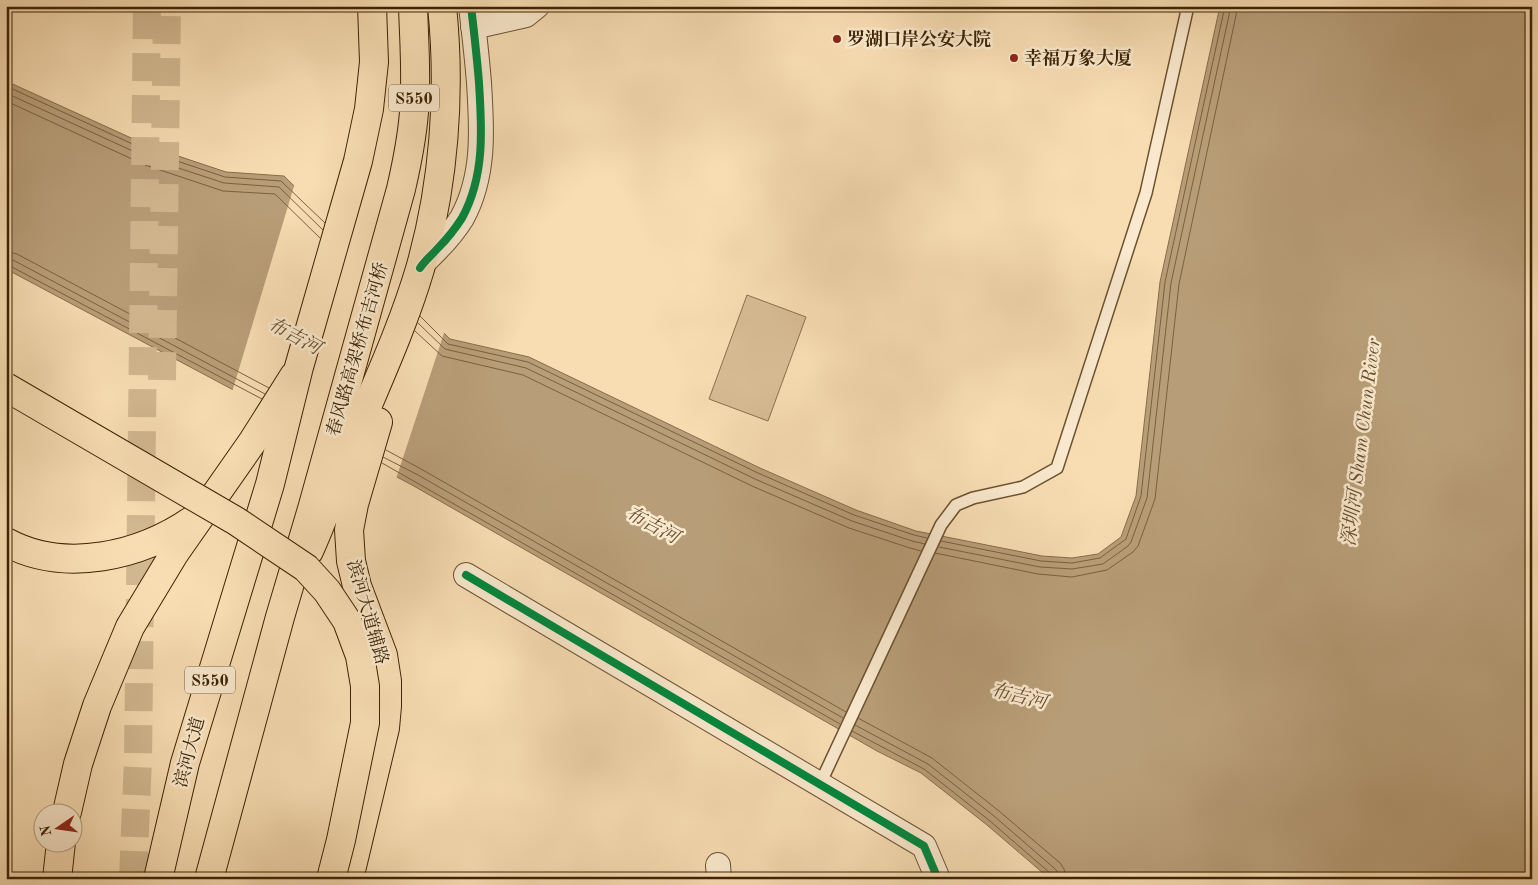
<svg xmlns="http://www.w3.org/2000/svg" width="1538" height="885" viewBox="0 0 1538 885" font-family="'Old Standard TT','Noto Serif SC',serif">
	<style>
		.green { fill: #d8bd95; stroke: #8a704c }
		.water { fill: #b89e78; stroke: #866d4a }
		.pier { fill: #f8ddb3 }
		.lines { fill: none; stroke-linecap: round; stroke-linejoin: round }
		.shore { stroke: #7a603e; stroke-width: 1 }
		.highway-tunnel { stroke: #d2b890; stroke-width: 28; stroke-dasharray: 28 14; stroke-linecap: butt }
		.lane-casing { stroke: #6b5230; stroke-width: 14 }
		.street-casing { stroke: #6b5230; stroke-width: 26 }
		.primary-casing { stroke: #3c2304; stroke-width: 30 }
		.highway-casing { stroke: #3c2304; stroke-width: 30 }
		.lane { stroke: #fae9ce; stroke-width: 11 }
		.street { stroke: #fae9ce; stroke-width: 24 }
		.primary { stroke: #f8ddb3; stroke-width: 28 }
		.highway { stroke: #f8ddb3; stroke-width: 28 }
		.primary-bridge-casing { stroke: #3c2304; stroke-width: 30; stroke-linecap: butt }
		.primary-bridge { stroke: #f8ddb3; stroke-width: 28 }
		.cycleway-casing { stroke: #fae9ce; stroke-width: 11 }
		.cycleway { stroke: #00873e; stroke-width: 8 }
		.poi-dot { fill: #8f2418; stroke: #fae9ce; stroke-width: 2 }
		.labels { text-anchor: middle; stroke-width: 5; stroke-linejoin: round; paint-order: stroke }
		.shield { fill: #fae9ce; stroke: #755e41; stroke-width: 1 }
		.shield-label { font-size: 16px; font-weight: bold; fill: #3c2304 }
		.poi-label { font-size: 18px; font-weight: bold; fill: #3c2304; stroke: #fae9ce; text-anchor: start }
		.street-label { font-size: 18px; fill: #3c2304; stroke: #fae9ce }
		.water-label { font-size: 19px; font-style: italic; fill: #674e2d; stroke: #fae9ce }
	</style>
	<rect width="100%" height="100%" fill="#f8ddb3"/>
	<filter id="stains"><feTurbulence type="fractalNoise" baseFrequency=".004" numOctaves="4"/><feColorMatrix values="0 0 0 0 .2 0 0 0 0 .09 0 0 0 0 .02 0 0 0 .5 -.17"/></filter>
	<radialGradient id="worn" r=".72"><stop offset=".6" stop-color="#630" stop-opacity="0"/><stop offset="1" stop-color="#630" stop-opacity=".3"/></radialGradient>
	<path class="green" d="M747 295 806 317 768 421 709 399Z"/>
	<path class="water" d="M1220 6H1532V879H1050L987 825 921 773 877 751 412 485 6 269V81L151 147 226 172 284 176 450 339 529 357 760 468 856 510 916 531 1042 556 1072 558 1098 554 1121 537 1136 496 1160 282Z"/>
	<path class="pier" d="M295 183 445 330 396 479 232 392Z"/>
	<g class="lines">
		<path class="shore" d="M6 86 150 152 225 177 281 181 325 223
			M6 93 148 158 224 183 279 187 323 230
			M6 101 145 165 223 191 275 194 320 238
			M6 251 17 254 269 388
			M6 259 13 260 265 394
			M6 265 10 266 262 399
			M420 316 448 344 528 362 758 473 854 515 914 535 927 538
			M418 323 445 349 526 368 755 479 852 521 912 541 925 544
			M415 331 442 356 523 375 752 486 849 528 910 548 921 551
			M386 450 421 469 846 712
			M383 457 418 475 843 718
			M382 463 840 724
			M941 541 1041 561 1072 563 1100 558 1126 539 1141 496 1165 282 1225 6
			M939 547 1040 567 1072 569 1103 564 1128 546 1131 542 1147 498 1171 283 1231 6
			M935 553 1038 574 1072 577 1107 570 1133 552 1138 546 1155 499 1179 284 1238 6
			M858 718 932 758 999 811 1060 863 1064 869 1066 879
			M855 725 928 764 994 816 1054 868 1058 872 1059 879
			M852 731 924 769 990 821 1050 873 1052 879"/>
		<path class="highway-tunnel" d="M162 380 167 6
			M133 879 138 759 147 6"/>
		<defs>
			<path id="lane" d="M820 784 941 525 956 505 973 498 1023 487 1057 468 1146 193 1188 6"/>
			<path id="street" d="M473 27 526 15 537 6
				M420 268C425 260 432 255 438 248 447 239 455 229 462 218 485 176 482 129 479 83 477 57 474 32 471 6
				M466 575 924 846 938 879
				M718 865 719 879"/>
			<path id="primary" d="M6 542C65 574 141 556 194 519
				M309 551C327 511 341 469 358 428 380 376 404 323 420 269 444 185 451 93 442 6
				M67 812 78 764 97 706 130 627 174 554 253 441 294 376
				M57 879 61 842
				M349 879 385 728 387 706V681L383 655 357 586 351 561 349 530 354 504 378 422"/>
			<path id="highway" d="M158 879 185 763 270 484 299 367 358 161 369 109 374 62 372 6
				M209 879 280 617 312 509 401 189C407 163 412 138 414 112 417 77 414 41 413 6"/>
		</defs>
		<use href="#lane" class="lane-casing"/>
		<use href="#street" class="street-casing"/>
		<use href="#primary" class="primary-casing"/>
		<use href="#highway" class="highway-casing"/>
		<use href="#lane" class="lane"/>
		<use href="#street" class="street"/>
		<use href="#primary" class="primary"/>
		<use href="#highway" class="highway"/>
		<defs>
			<path id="primary-bridge" d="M6 387 236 521 306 568 327 591 347 621 360 656 365 686V723L341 840 331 879"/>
		</defs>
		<use href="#primary-bridge" class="primary-bridge-casing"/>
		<use href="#primary-bridge" class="primary-bridge"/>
		<defs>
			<path id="cycleway" d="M420 268C425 260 432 255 438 248 447 239 455 229 462 218 485 176 482 129 479 83 477 57 474 32 471 6
				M466 575 924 846 938 879"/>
		</defs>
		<use href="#cycleway" class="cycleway-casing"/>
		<use href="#cycleway" class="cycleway"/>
	</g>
	<g class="poi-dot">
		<circle cx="837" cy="39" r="5"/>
		<circle cx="1014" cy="58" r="5"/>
	</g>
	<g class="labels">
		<g class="shield">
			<rect x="389" y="84.5" width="50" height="27" rx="4"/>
			<rect x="185" y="666.5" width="50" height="27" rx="4"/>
		</g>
		<g class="shield-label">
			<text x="414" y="104">S550</text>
			<text x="210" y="686">S550</text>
		</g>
		<g class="poi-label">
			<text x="847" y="45">罗湖口岸公安大院</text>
			<text x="1024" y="64">幸福万象大厦</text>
		</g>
		<g class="street-label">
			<text transform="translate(357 349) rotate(-74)" y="6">春风路高架桥布吉河桥</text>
			<text transform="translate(368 612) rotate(74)" y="6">滨河大道辅路</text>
			<text transform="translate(189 752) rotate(-75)" y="6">滨河大道</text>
		</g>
		<g class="water-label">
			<text transform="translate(295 335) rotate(28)" y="7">布吉河</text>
			<text transform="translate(1360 442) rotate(-83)" y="7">深圳河 Sham Chun River</text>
			<text transform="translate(653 524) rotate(28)" y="7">布吉河</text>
			<text transform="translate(1019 695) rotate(14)" y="7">布吉河</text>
		</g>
	</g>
	<rect width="1538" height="885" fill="none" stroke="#f8ddb3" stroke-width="25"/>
	<rect x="8" y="8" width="1523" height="870" fill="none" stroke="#3c2304" stroke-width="2.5"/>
	<rect x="12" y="12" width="1513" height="860" fill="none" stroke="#3c2304"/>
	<g transform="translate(58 828) rotate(257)"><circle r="24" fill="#fae9ce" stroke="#ae9a7d"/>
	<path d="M0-4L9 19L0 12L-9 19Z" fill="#8f2418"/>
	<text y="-8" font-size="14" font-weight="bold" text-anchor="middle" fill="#3c2304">N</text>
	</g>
	<rect width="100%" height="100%" filter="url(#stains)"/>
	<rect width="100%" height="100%" fill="url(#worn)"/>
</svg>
